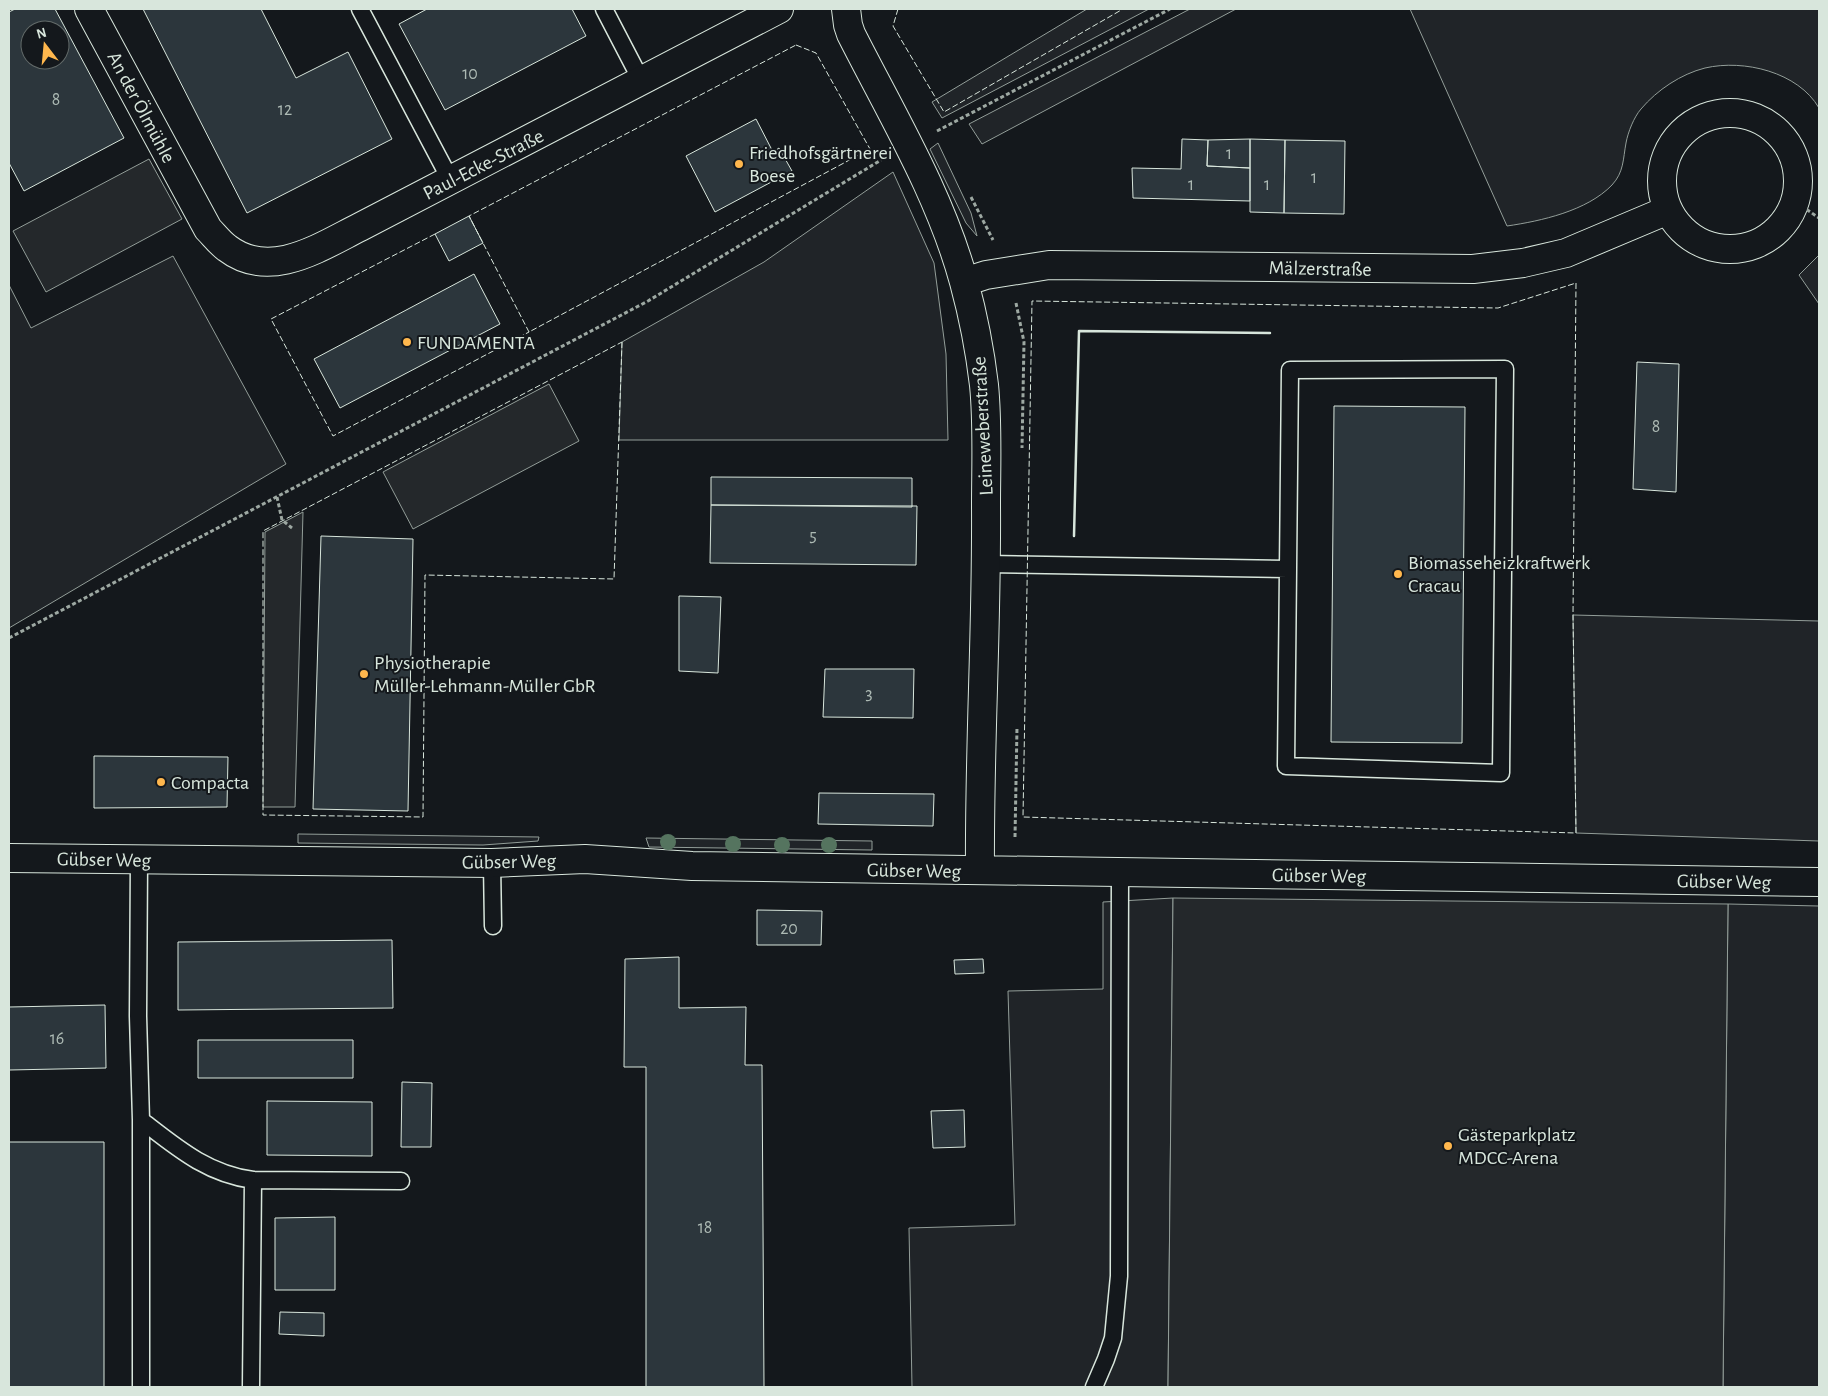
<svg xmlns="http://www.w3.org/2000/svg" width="1828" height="1396" viewBox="0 0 1828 1396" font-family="'Alegreya Sans',sans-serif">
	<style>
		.green { fill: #202428; stroke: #939e99 }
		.parking { fill: #24282b; stroke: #939e99 }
		.building { fill: #2c363c; stroke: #d8e6dc; fill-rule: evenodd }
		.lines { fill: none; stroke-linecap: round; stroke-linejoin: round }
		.service-casing { stroke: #d8e6dc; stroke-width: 19 }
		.minor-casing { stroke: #d8e6dc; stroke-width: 30 }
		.path { stroke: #9da8a2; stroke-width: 3; stroke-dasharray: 4 2.5; stroke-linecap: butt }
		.service { stroke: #14181c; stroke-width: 16 }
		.minor { stroke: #14181c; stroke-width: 28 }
		.fence { stroke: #d8e6dc; stroke-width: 1; stroke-dasharray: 6 2.5; stroke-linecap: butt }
		.wall { stroke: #d8e6dc; stroke-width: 2.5 }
		.tree { fill: #55745f }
		.poi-dot { fill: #ffb74d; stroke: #14181c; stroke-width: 2 }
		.labels { text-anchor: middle; stroke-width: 4; stroke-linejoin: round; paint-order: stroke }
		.number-label { font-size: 18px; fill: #adbab4 }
		.street-label { font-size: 20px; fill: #d8e6dc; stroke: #14181c }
		.poi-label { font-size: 20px; fill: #d8e6dc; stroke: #14181c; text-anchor: start }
	</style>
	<rect width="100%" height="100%" fill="#14181c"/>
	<path class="green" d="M1087 9H1149L942 118 932 102Z
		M1190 9H1236L982 144 969 124Z
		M1410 9H1819V108C1798 72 1744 59 1705 68 1681 74 1657 90 1641 109 1634 117 1628 132 1626 143 1623 159 1624 172 1612 185 1587 211 1541 221 1507 226Z
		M938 143 971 213 977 236 966 223 930 149Z
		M893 172 934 263 946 354 948 440H619L622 342 764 262Z
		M1819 255V304L1799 275Z
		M173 256 286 464 9 628V285L31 328Z
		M1573 615 1819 621V841L1576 833Z
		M298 834 539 837 538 841 483 845 298 843Z
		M646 838 872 841V850L649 847Z
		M1173 898 1168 1387H912L909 1228 1015 1225 1008 991 1103 989V902Z
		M1728 904 1819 906V1387H1723Z"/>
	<path class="parking" d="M149 159 182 219 46 292 13 231Z
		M549 384 579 441 413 529 383 472Z
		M303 512 295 807H263L265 532Z
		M1173 898 1728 904 1723 1387H1168Z"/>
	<path class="building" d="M15 9H55L124 138 24 191 9 163V12ZM30 30H60V60H30Z
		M143 9H261L296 78 348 52 392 139 247 213Z
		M427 9H572L586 36 445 110 399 24Z
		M756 119 773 152 779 148 792 171 715 212 686 156Z
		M1182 139 1208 140 1207 166 1250 168V201L1133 198 1132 168 1181 169Z
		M1250 139V168L1207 166 1208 140Z
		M1250 139 1285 140 1284 213 1250 212Z
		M1285 140 1345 141 1344 214 1284 213Z
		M469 216 483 243 449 261 435 234Z
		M474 274 500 324 340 408 314 359Z
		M1637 362 1679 364 1676 492 1633 489Z
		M1334 406 1465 407 1462 743 1331 742Z
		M711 477 912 478V507L711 505Z
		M711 505 917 506 916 565 710 563Z
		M321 536 413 539 408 811 313 809Z
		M679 596 721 597 718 673 679 671Z
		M825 669H914L913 718 823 717Z
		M94 756 228 757 227 807 94 808Z
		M819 793 934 794 933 826 818 824Z
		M757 910 822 911 821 945H757Z
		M392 940 393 1008 178 1010V942Z
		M679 957V1008L746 1007 745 1065H762L764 1387H646V1067H624L625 959Z
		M983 959 984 973 955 974 954 960Z
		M105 1005 106 1068 9 1070V1007Z
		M198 1040H353V1078H198Z
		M402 1082 432 1083 431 1147H401Z
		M267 1101 372 1102V1156L267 1155Z
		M964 1110 965 1147 933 1148 931 1111Z
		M9 1142H104V1387H9Z
		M335 1217V1290H275V1218Z
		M280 1312 324 1313V1336L279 1334Z"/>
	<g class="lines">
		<defs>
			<path id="service" d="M360 9 451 181
				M604 9 642 82
				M987 564 1288 569 1290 370 1505 369 1501 773 1286 766 1288 569
				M139 860 138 1016 141 1120C176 1147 207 1174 253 1180L401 1181
				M492 863 493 926
				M141 1120V1387
				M251 1387 253 1180
				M1094 1387 1106 1359 1113 1338 1119 1276 1120 872"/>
			<path id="minor" d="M89 9 208 229C214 235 220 243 227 248 270 281 320 247 360 227L779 9
				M846 9 848 25 851 34C892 115 940 194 964 282 973 315 980 351 984 385 988 425 986 466 986 506 987 628 979 749 980 870
				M1662 181a68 68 0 1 1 136 0a68 68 0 1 1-136 0Z
				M964 282 986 275 1049 265 1473 269 1523 263 1566 253 1668 210
				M9 858 492 863 585 859 692 866 1819 882"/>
		</defs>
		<use href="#service" class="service-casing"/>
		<use href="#minor" class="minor-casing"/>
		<path class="path" d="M937 131 1170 9
			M971 197 993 240
			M1796 202 1819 218
			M1016 303 1024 342 1022 448
			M277 497 282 520 292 528
			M9 638 648 301 881 160
			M1015 837 1017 727"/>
		<use href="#service" class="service"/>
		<use href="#minor" class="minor"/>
		<path class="fence" d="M898 9 893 26 944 112 1123 9
			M796 45 816 53 870 149 529 332 469 216Z
			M435 234 271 319 333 436 529 332
			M1576 283 1573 615 1576 833 1023 817 1032 301 1498 308Z
			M622 342 614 579 425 575 423 817 263 815V531Z"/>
		<path class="wall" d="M1074 536 1079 331 1270 333"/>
	</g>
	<g class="tree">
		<circle cx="668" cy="842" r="8"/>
		<circle cx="733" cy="844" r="8"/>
		<circle cx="782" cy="845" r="8"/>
		<circle cx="829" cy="845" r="8"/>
	</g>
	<g class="poi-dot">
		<circle cx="739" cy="164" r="5"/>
		<circle cx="407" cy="342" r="5"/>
		<circle cx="1398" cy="574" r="5"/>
		<circle cx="364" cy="674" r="5"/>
		<circle cx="161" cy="782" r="5"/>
		<circle cx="1448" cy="1146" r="5"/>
	</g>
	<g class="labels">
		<g class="number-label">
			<text x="470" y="79">10</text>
			<text x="56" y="105">8</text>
			<text x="285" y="115">12</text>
			<text x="1229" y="159">1</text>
			<text x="1314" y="183">1</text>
			<text x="1191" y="190">1</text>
			<text x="1267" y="190">1</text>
			<text x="1656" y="432">8</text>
			<text x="813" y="541">5</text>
			<text x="869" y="699">3</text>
			<text x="789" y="934">20</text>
			<text x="57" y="1044">16</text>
			<text x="705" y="1233">18</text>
		</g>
		<g class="street-label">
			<text transform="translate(142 107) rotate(62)" y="7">An der Ölmühle</text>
			<text transform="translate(483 164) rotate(-27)" y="7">Paul-Ecke-Straße</text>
			<text transform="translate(1320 268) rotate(1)" y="7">Mälzerstraße</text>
			<text transform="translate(982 426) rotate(-93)" y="7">Leineweberstraße</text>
			<text transform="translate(104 859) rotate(1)" y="7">Gübser Weg</text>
			<text transform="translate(509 861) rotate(-1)" y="7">Gübser Weg</text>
			<text transform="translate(914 870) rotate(1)" y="7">Gübser Weg</text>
			<text transform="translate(1319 875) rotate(1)" y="7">Gübser Weg</text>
			<text transform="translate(1724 881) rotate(1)" y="7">Gübser Weg</text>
		</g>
		<g class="poi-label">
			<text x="749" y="159">Friedhofsgärtnerei<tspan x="749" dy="23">Boese</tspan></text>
			<text x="417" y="349">FUNDAMENTA</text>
			<text x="1408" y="569">Biomasseheizkraftwerk<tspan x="1408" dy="23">Cracau</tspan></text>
			<text x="374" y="669">Physiotherapie<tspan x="374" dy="23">Müller-Lehmann-Müller GbR</tspan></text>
			<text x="171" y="789">Compacta</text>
			<text x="1458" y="1141">Gästeparkplatz<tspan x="1458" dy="23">MDCC-Arena</tspan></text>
		</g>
	</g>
	<rect width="1828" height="1396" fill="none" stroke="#d8e6dc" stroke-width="20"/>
	<g transform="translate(45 45) rotate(344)"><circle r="24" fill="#14181c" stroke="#626a69"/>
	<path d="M0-4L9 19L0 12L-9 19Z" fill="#ffb74d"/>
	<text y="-8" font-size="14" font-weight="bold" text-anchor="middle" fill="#d8e6dc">N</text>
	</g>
</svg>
